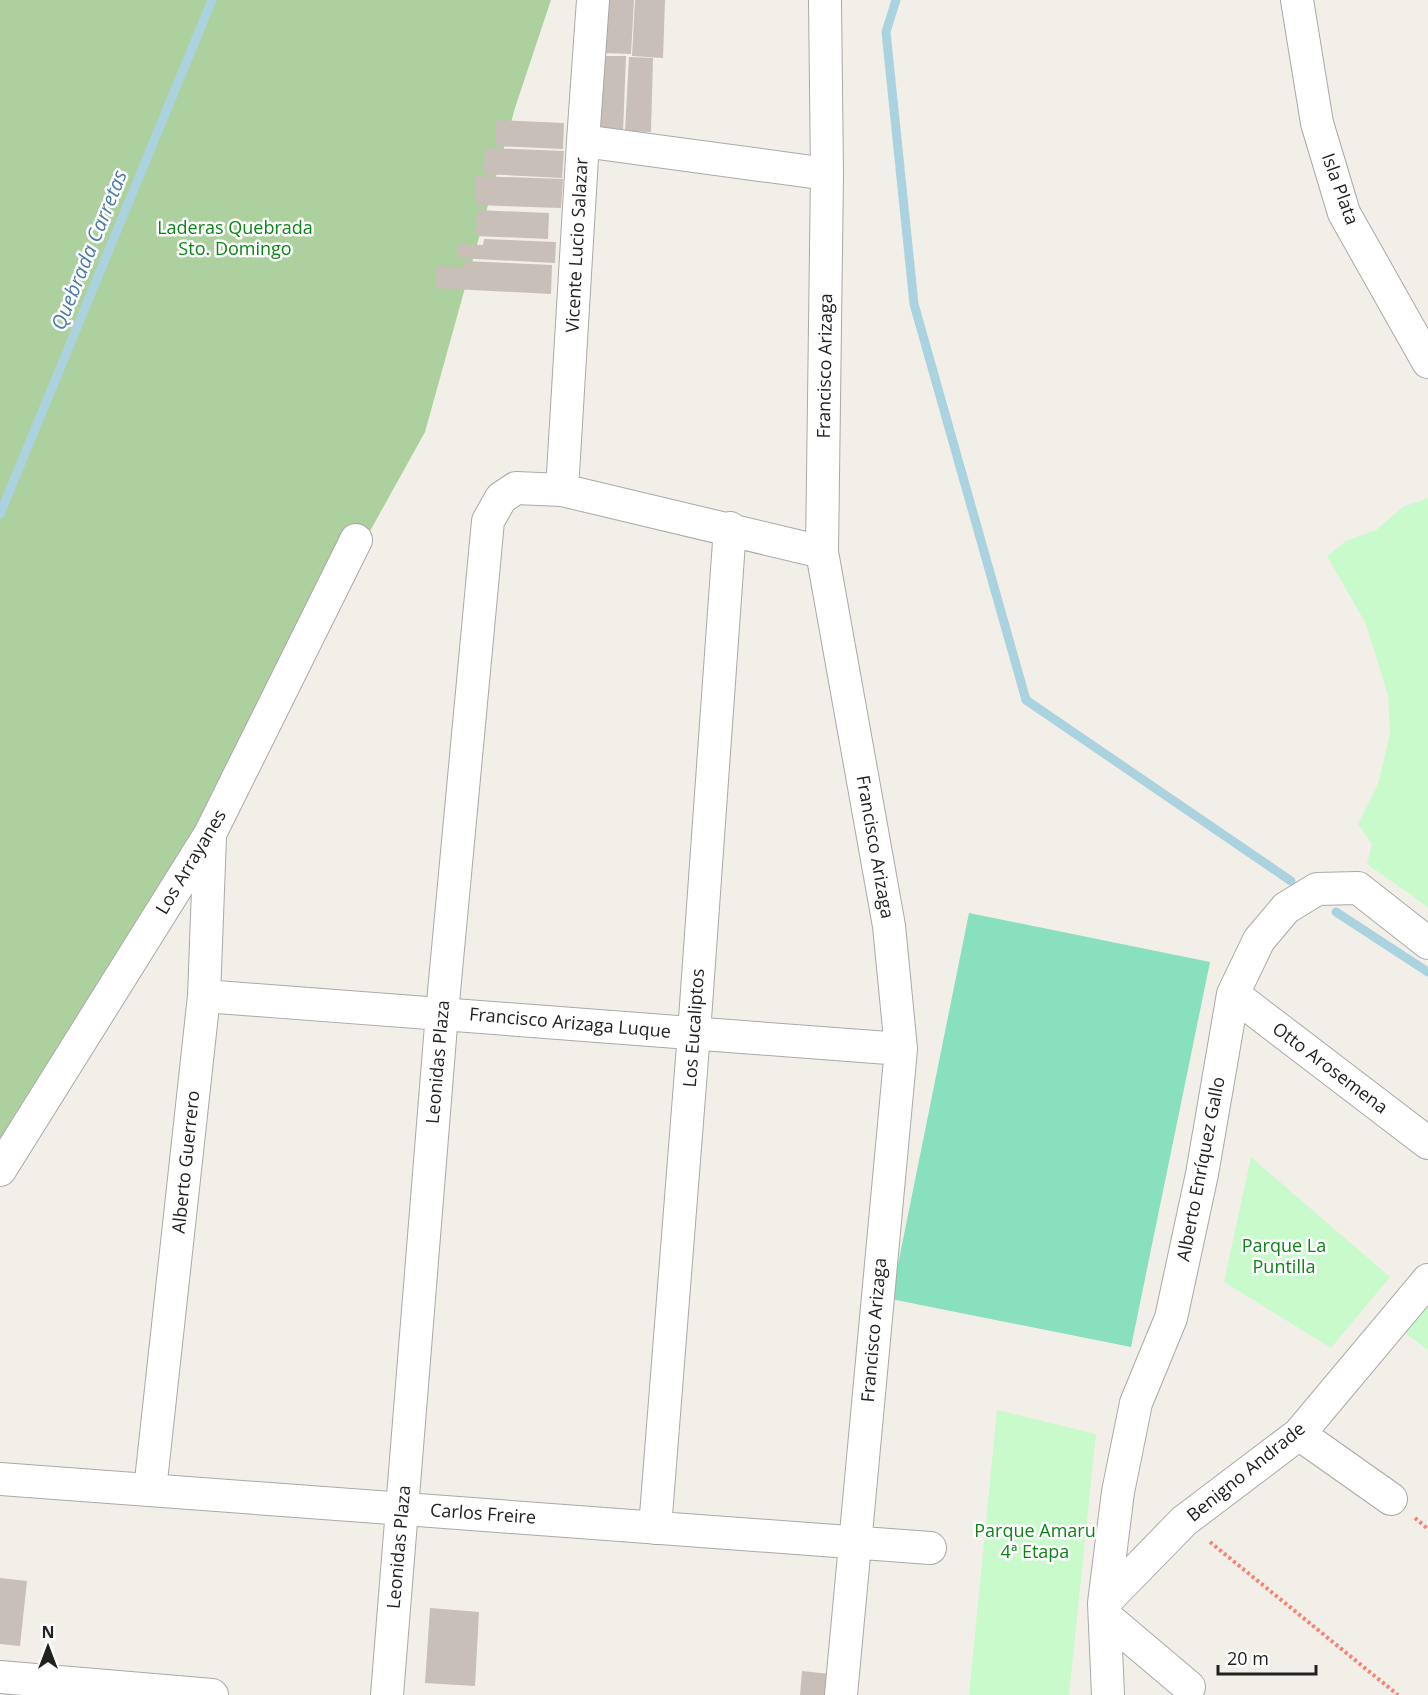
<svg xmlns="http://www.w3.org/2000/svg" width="1428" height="1695" viewBox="0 0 1428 1695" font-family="'Open Sans',sans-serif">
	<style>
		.forest { fill: #add19e }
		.park { fill: #c8facc }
		.pitch { fill: #88e0be }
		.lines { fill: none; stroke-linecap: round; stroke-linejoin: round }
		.stream { stroke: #aad3df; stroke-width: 9 }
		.building { fill: #c7bfb8 }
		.minor-casing { stroke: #a9a9a9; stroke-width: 34 }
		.path { stroke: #fa8072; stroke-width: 4; stroke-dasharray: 3 3; stroke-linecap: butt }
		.minor { stroke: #fff; stroke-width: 32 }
		.labels { text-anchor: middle; stroke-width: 5; stroke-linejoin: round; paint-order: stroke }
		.street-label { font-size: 18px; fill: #222; stroke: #fff }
		.park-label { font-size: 18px; fill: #0c8416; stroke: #fff }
		.water-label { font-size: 20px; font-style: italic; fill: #4a7aab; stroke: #fff }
	</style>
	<rect width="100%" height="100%" fill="#f2efe9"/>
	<path class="forest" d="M0 0H551L515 108 425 432 257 735 0 1150Z"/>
	<path class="park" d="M1428 498V907L1367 864 1372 844 1358 824 1378 784 1390 734 1388 695 1366 624 1327 556 1346 541 1376 530 1403 507Z
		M1251 1157 1390 1277 1331 1348 1224 1282Z
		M1428 1299V1350L1397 1327Z
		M997 1410 1096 1434 1069 1695H969Z"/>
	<path class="pitch" d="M969 913 1210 962 1131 1347 891 1299Z"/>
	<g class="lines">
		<path class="stream" d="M896 0 886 32 914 304 1026 700 1291 881
			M0 514 212 0
			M1336 912 1428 972"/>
	</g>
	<path class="building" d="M604 0H634L631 54 602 53Z
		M635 0H665L663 58 632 56Z
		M601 56H626L623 132 590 131Z
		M629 57 653 58 651 132 625 131Z
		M496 120 564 123 563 149 495 146Z
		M485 148 564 151 562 178 483 174Z
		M476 176 563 179 561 208 475 205Z
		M477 210 549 213 548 239 476 236Z
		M484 239 556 242 555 263 457 258 458 244 483 245Z
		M464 261 552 265 551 294 435 288 436 266 464 267Z
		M0 1578 27 1581 20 1646 0 1644Z
		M430 1608 479 1612 475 1686 425 1683Z
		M802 1671 830 1674 828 1695H800Z"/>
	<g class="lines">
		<defs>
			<path id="minor" d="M825 0 827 174 822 552 889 926 901 1049 841 1695
				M1297 0 1317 123 1344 213 1428 362
				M583 141 827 174
				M562 490 583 141 593 0
				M1233 994 1428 1143
				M204 996 901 1049
				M0 1170 210 834 356 540
				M1299 1434 1391 1499
				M0 1479 930 1548
				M150 1490 204 996 210 837
				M655 1528 694 1033 730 528
				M1104 1603 1184 1521 1299 1434 1428 1280
				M1105 1616 1189 1687
				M0 1677 212 1695
				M387 1695 442 1013 488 521 501 498 516 488 562 490 822 552
				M1108 1695 1104 1603 1118 1492 1136 1403 1171 1318 1202 1174 1233 994 1259 940 1286 908 1317 889 1358 888 1428 943"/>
		</defs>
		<use href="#minor" class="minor-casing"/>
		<path class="path" d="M1415 1518 1428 1529
			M1210 1542 1398 1695"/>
		<use href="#minor" class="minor"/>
	</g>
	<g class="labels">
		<g class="street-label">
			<text transform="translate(1340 189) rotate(70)" y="6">Isla Plata</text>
			<text transform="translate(577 245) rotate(-87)" y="6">Vicente Lucio Salazar</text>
			<text transform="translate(825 366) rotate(-89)" y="6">Francisco Arizaga</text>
			<text transform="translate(875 847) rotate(80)" y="6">Francisco Arizaga</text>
			<text transform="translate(191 862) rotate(-59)" y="6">Los Arrayanes</text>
			<text transform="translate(570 1023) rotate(5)" y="6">Francisco Arizaga Luque</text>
			<text transform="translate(694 1028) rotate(-86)" y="6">Los Eucaliptos</text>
			<text transform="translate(438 1062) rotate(-85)" y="6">Leonidas Plaza</text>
			<text transform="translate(1330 1068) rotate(37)" y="6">Otto Arosemena</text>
			<text transform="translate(186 1162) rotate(-84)" y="6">Alberto Guerrero</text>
			<text transform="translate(1201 1169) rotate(-79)" y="6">Alberto Enríquez Gallo</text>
			<text transform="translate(874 1330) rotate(-85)" y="6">Francisco Arizaga</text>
			<text transform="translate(1246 1472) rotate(-39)" y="6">Benigno Andrade</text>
			<text transform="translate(483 1514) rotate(4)" y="6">Carlos Freire</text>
			<text transform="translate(399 1547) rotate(-85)" y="6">Leonidas Plaza</text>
		</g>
		<g class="park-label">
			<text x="235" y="234">Laderas Quebrada<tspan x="235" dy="21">Sto. Domingo</tspan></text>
			<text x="1284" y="1252">Parque La<tspan x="1284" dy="21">Puntilla</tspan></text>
			<text x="1035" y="1537">Parque Amaru<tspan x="1035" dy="21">4ª Etapa</tspan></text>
		</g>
		<g class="water-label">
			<text transform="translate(89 250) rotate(-68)" y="7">Quebrada Carretas</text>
		</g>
	</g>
	<g transform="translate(48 1647)" stroke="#ffffff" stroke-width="4.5" paint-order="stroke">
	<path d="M0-4.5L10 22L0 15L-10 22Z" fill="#222222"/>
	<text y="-9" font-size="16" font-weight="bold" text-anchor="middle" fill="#222222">N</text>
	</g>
	<path d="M1218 1665v9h98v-9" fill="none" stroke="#222222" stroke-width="3"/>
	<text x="1227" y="1665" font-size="18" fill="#222222" stroke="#ffffff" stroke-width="4.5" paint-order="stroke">20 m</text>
</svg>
